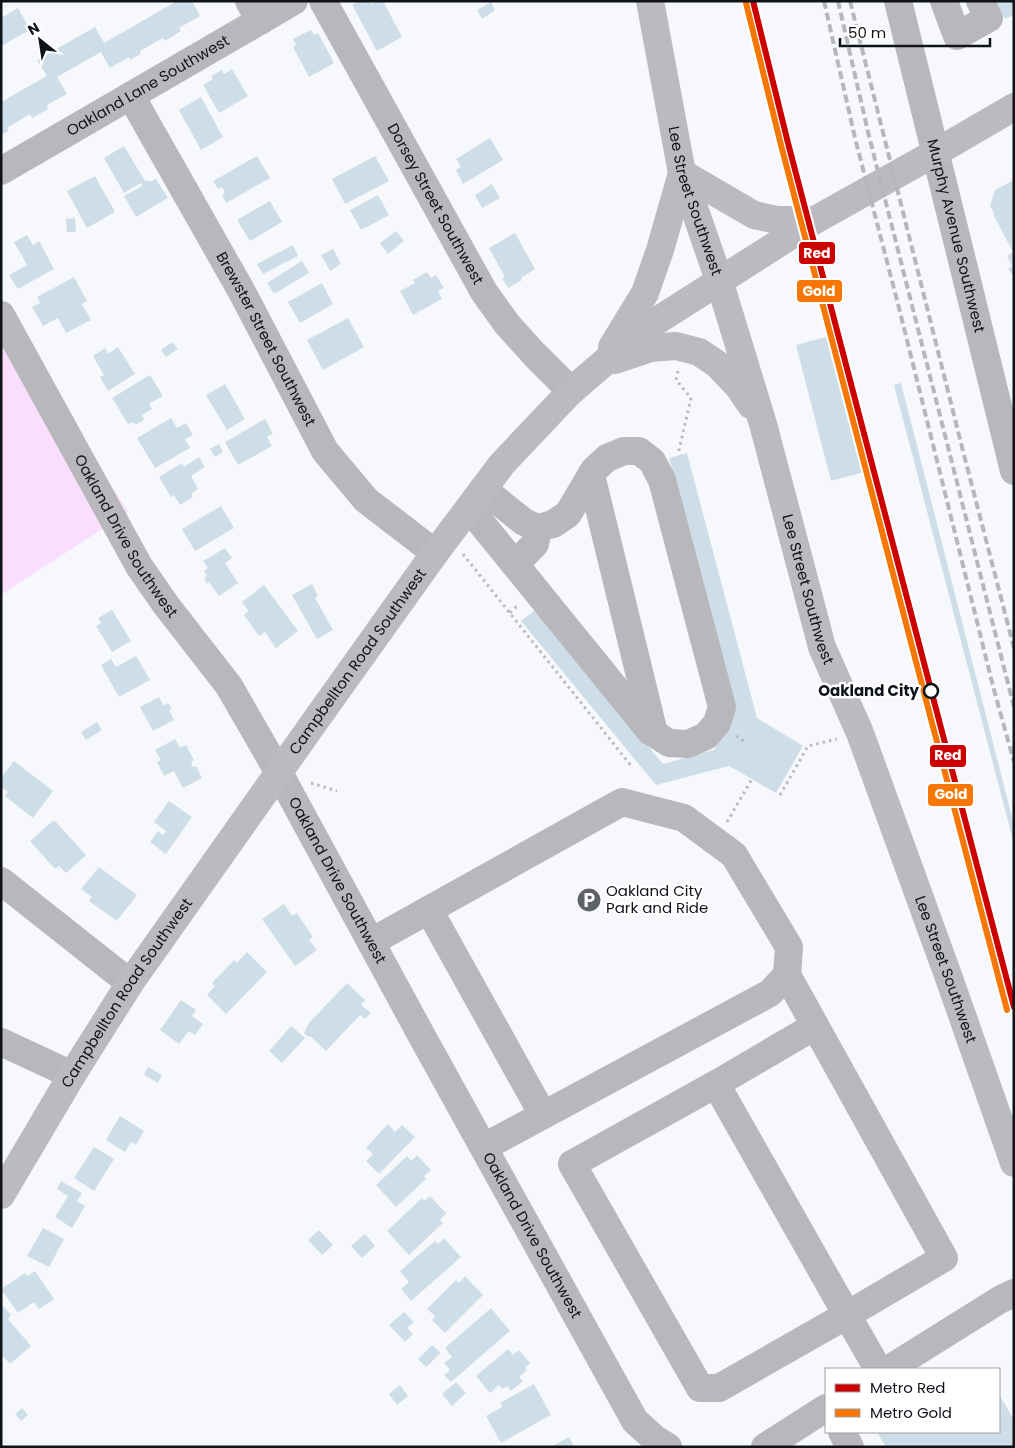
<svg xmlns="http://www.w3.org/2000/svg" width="1015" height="1448" viewBox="0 0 1015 1448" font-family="Poppins,sans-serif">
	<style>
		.green { fill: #f9dffd }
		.building { fill: #cedee8 }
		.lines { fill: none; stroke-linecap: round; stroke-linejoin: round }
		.path { stroke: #bababc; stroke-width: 3; stroke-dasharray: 2.5 4; stroke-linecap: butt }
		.minor { stroke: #b8b7bb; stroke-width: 28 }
		.major { stroke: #bababf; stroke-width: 28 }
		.rail { stroke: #b5b7ba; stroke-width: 4; stroke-dasharray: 8 4; stroke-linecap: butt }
		.metro-1-casing { stroke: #fff; stroke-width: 10 }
		.metro-2-casing { stroke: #fff; stroke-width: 10 }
		.metro-1 { stroke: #c00; stroke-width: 6 }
		.metro-2 { stroke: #f67705; stroke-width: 6 }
		.stop-dot { fill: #fff; stroke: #0e1219; stroke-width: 2.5 }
		.labels { text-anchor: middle; stroke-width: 5; stroke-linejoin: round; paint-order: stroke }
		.street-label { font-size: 15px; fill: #0e1219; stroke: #fff }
		.stop-label { font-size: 15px; font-weight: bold; fill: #0e1219; stroke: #fff; text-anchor: end }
		.poi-label { font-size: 15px; fill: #0e1219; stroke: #fff; text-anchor: start }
		.line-badge { stroke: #fff; stroke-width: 2 }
		.badge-label { font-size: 14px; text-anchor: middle; font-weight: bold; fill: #fff }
	</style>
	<rect width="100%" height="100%" fill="#f6f8fb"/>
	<path class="green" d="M1 308 128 512 1 595Z"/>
	<path class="building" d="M177 1H195L193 3 200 16 179 28 181 31 165 41 163 38 140 51 141 54 130 60 129 57 110 68 101 52 57 77 67 94 47 105 48 109 32 118 30 114 7 128 9 131 1 135V102L47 76 37 60 95 27 104 43Z
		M359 1H370L372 4 377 1H383L402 37 377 51 352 5Z
		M996 1H1014V15L1005 19Z
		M491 2 495 10 482 19 477 10Z
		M18 8 30 30 1 46V18Z
		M311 30 314 35 318 33 334 63 309 77 293 47 296 45 293 39Z
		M232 69 248 96 219 113 203 85 213 79 211 76 222 70 224 74Z
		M201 97 223 137 201 150 179 110Z
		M490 138 503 160 463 184 456 170 461 167 456 159Z
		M124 146 145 181 148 180 149 182 156 179 168 198 136 217 124 196 142 186 141 183 124 193 104 158Z
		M257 156 270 178 226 203 222 195 225 193 222 187 218 189 213 181Z
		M375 156 389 181 345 204 332 179Z
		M95 176 115 212 87 228 67 191Z
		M1014 180V278L1008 268 1012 266 1007 256 1013 252 993 214 994 213 990 206 995 190Z
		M492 184 500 198 482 208 475 195Z
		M378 195 389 215 361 230 350 210Z
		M270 201 282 222 250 241 237 220Z
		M75 218 76 232H67L66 219Z
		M396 231 404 241 388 254 380 243Z
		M515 233 535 269 521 278 522 280 508 288 502 278 505 277 489 248Z
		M27 235 33 245 39 241 54 269 18 289 9 275 27 265 14 242Z
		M293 245 298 256 263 274 257 264Z
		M333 249 341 264 330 271 321 255Z
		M302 261 309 273 274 294 267 283Z
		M427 272 431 278 436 275 444 288 438 291 442 299 413 315 400 291 415 283 413 280Z
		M74 277 87 301 82 304 91 320 66 333 58 318 43 326 32 307 40 303 37 297Z
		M322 283 333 304 300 323 288 302Z
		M348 318 364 347 323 370 307 340Z
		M833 335 868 471 831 481 796 345Z
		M172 342 178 349 166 357 161 350Z
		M118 347 135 374 108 391 100 377 104 375 93 356 105 348 108 354Z
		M150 375 163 396 149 404 152 409 142 415 144 420 135 425 133 422 128 424 112 398Z
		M901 383 1014 825V844L894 385Z
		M225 384 245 419 227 430 206 395Z
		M171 418 177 428 186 423 193 435 185 439 190 448 155 468 137 438Z
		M265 419 273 434 267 437 272 446 238 465 225 442Z
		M219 444 223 452 215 457 210 449Z
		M687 453 757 718 803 746 776 793 729 766 656 785 521 621 535 610 663 764 714 750 735 712 669 458Z
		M199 457 205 467 191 476 198 489 191 494 193 497 180 505 174 495 171 497 159 477 182 463 184 467Z
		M221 506 234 528 195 551 182 529Z
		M225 548 232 558 225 563 238 583 219 596 209 582 207 584 204 578 207 576 204 571 208 568 203 561Z
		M312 584 318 596 315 598 333 630 317 639 292 595Z
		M264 585 298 631 276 648 265 632 259 636 244 615 249 611 242 602Z
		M112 610 131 641 112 652 96 626 101 623 98 618Z
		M136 656 150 680 119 697 101 665 111 659 116 667Z
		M159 697 164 706 168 703 172 709 169 710 174 720 153 731 140 707Z
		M97 722 102 730 86 740 81 732Z
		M175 739 180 748 186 745 194 760 191 762 193 767 196 766 202 778 183 788 174 771 164 776 157 762 161 760 155 750Z
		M14 761 53 791 33 818 5 796 8 792 1 787V778Z
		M169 801 192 817 166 854 150 842 158 831 163 835 166 831 154 822Z
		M54 820 86 855 66 873 59 866 55 869 30 841Z
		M99 867 137 895 117 921 89 901 92 897 81 889Z
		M284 904 292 916 297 913 313 937 309 940 317 950 295 966 262 919Z
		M247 952 267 972 226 1014 207 995 215 986 212 983 234 960 237 963Z
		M347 983 365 1000 361 1005 371 1013 365 1019 360 1015 326 1051 310 1036 308 1037 304 1033 309 1023Z
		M181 1000 196 1010 192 1016 203 1024 195 1035 189 1031 179 1044 160 1030Z
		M291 1026 305 1038 282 1063 269 1051Z
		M148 1067 162 1075 158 1083 144 1075Z
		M120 1116 144 1131 136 1145 131 1142 125 1152 106 1140Z
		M388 1124 395 1132 402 1125 415 1137 379 1174 366 1161 373 1154 366 1148Z
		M94 1147 114 1159 94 1191 74 1178Z
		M417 1155 431 1170 424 1176 426 1179 396 1207 376 1185 407 1156 411 1161Z
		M61 1181 82 1193 77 1201 85 1206 72 1228 55 1217 68 1196 57 1189Z
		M430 1196 446 1213 440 1220 443 1223 409 1255 387 1231 422 1198 424 1201Z
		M43 1228 64 1239 49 1267 27 1256Z
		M319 1230 333 1245 322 1255 308 1240Z
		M365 1234 375 1246 362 1258 351 1246Z
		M444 1238 461 1257 411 1301 401 1289 409 1282 400 1271 435 1241 438 1244Z
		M35 1271 54 1299 39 1309 34 1302 18 1313 1 1289 25 1273 27 1276Z
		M465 1276 483 1295 445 1333 432 1320 435 1316 427 1309 456 1280 459 1283Z
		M3 1306 11 1315 8 1319 31 1346 10 1364 1 1354V1308Z
		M491 1308 510 1331 451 1382 444 1375 450 1370 444 1363 452 1357 445 1348Z
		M404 1312 414 1322 407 1328 413 1334 405 1342 389 1325Z
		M432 1345 441 1353 426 1367 418 1359Z
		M508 1349 513 1355 519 1350 530 1363 525 1368 527 1370 519 1377 523 1381 511 1391 507 1386 502 1389 499 1385 490 1393 476 1376Z
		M456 1382 466 1393 452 1406 442 1394Z
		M534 1384 551 1415 501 1443 486 1416 502 1407 500 1403Z
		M400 1385 408 1396 397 1405 389 1394Z
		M999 1394 1014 1420V1447H886L877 1432H999Z
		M22 1408 28 1415 21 1421 15 1414Z
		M569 1437 574 1447H551Z"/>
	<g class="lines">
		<path class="path" d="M678 371 676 380 691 398 679 450 680 455
			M463 554 632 767
			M510 613 516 607 519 609
			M736 736 744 741
			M311 783 337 791
			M780 795 808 746 837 739
			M727 822 752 779"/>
		<g class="minor">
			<path d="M249 1 260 21"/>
			<path id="s1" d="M323 1 484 292 507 324 534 354 571 391"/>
			<path id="s2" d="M898 1 1014 471"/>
			<path d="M944 1 957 36 989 18 980 1"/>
			<path id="s3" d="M131 96 242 292 325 451 366 500 435 553"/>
			<path id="s4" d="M1 171 294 1"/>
			<path id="s5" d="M1 315 139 566 166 605 229 686 279 773 424 1040 635 1421 655 1439 668 1447"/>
			<path d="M591 475 653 729"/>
			<path d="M469 508 650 731 669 743 688 744 706 736 717 723 722 707 662 480 652 461 639 451H624L607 458 594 470 568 514 553 524 538 528 524 522 483 489"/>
			<path d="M515 564 535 544 538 528"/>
			<path d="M1 881 130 983"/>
			<path d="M429 910 543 1115"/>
			<path d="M371 942 622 802 684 818 734 855 789 947 787 975 770 993 484 1147"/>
			<path d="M787 975 944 1258 847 1315 878 1369"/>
			<path d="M1 1042 72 1075"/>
			<path d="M716 1084 847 1315 719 1388H700L572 1164 716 1084 815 1026"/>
			<path d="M889 1369 1001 1299 1014 1293"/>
			<path d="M842 1432 850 1447"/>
			<path d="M765 1447 826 1408"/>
		</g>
		<g class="major">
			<path id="s6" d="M650 1 682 173 719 280 763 424 822 647 860 733 949 978 1014 1163"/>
			<path d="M682 173 754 215 777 220H815"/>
			<path d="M612 347 645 293 660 250 682 173"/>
			<path d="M615 360 651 348 676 346 699 352 717 364 738 386 751 405"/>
			<path id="s7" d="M1 1195 72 1075 130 983 313 724 435 553 502 464 571 391 641 331 815 220 935 153 1014 107"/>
		</g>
		<path class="rail" d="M824 1 855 138 899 308 994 690 1014 762
			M838 1 869 136 1014 707
			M850 1 963 451 1014 648"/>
		<defs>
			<path id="metro-1" d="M753 1 788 143 1014 1007"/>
			<path id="metro-2" d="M746 3 781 145 1007 1010"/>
		</defs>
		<use href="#metro-1" class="metro-1-casing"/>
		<use href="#metro-2" class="metro-2-casing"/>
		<use href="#metro-1" class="metro-1"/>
		<use href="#metro-2" class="metro-2"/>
	</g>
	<defs>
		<symbol id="parking-disc" viewBox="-11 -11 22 22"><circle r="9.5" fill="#5f6268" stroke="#fff"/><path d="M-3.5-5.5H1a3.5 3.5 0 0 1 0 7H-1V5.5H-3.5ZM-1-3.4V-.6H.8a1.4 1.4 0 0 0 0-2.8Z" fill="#fff"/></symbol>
	</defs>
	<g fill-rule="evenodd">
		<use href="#parking-disc" x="575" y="886" width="28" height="28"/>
	</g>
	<circle class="stop-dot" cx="931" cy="691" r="7"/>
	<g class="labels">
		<g class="street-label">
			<text dy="5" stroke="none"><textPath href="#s4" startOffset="170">Oakland Lane Southwest</textPath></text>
			<text dy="5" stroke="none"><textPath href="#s6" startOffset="205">Lee Street Southwest</textPath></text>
			<text dy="5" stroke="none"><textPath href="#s1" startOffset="232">Dorsey Street Southwest</textPath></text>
			<text dy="5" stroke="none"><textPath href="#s2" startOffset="242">Murphy Avenue Southwest</textPath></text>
			<text dy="5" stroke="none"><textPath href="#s3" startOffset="278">Brewster Street Southwest</textPath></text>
			<text dy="5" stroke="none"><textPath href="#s5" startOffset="254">Oakland Drive Southwest</textPath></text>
			<text dy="5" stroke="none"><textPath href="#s6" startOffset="610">Lee Street Southwest</textPath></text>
			<text dy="5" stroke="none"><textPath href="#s7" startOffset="642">Campbellton Road Southwest</textPath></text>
			<text dy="5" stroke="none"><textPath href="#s5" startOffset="659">Oakland Drive Southwest</textPath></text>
			<text dy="5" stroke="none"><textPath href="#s6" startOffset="1015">Lee Street Southwest</textPath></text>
			<text dy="5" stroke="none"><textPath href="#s7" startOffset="238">Campbellton Road Southwest</textPath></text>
			<text dy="5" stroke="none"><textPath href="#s5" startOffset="1064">Oakland Drive Southwest</textPath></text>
		</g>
		<g class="stop-label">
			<text x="919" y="696">Oakland City</text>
		</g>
		<g class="poi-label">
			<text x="606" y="896">Oakland City<tspan x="606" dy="17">Park and Ride</tspan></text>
		</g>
	</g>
	<g class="line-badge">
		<rect x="798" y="241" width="38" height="24" rx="5" fill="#c00"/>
		<rect x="796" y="279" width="47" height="24" rx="5" fill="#f67705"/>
		<rect x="929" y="744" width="38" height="24" rx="5" fill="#c00"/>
		<rect x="927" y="783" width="47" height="24" rx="5" fill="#f67705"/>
	</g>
	<g class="badge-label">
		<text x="817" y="258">Red</text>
		<text x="819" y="296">Gold</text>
		<text x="948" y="760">Red</text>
		<text x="951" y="799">Gold</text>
	</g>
	<rect width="1015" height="1448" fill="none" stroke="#0e1219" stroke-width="5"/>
	<rect x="825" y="1368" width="175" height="65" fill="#ffffff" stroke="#9fa0a3"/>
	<rect x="835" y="1384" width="25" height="8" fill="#cc0000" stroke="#9fa0a3"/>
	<text x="870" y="1393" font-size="15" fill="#0e1219">Metro Red</text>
	<rect x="835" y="1409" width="25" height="8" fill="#f67705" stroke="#9fa0a3"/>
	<text x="870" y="1418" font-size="15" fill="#0e1219">Metro Gold</text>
	<g transform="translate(40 40) rotate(330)" stroke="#ffffff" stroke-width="4" paint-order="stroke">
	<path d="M0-4L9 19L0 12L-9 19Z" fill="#0e1219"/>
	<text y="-8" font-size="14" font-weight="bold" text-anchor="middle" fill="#0e1219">N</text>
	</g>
	<path d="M840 38v8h150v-8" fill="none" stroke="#0e1219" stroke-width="2.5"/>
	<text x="848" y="38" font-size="15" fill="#0e1219" stroke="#ffffff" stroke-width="4" paint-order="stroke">50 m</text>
</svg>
